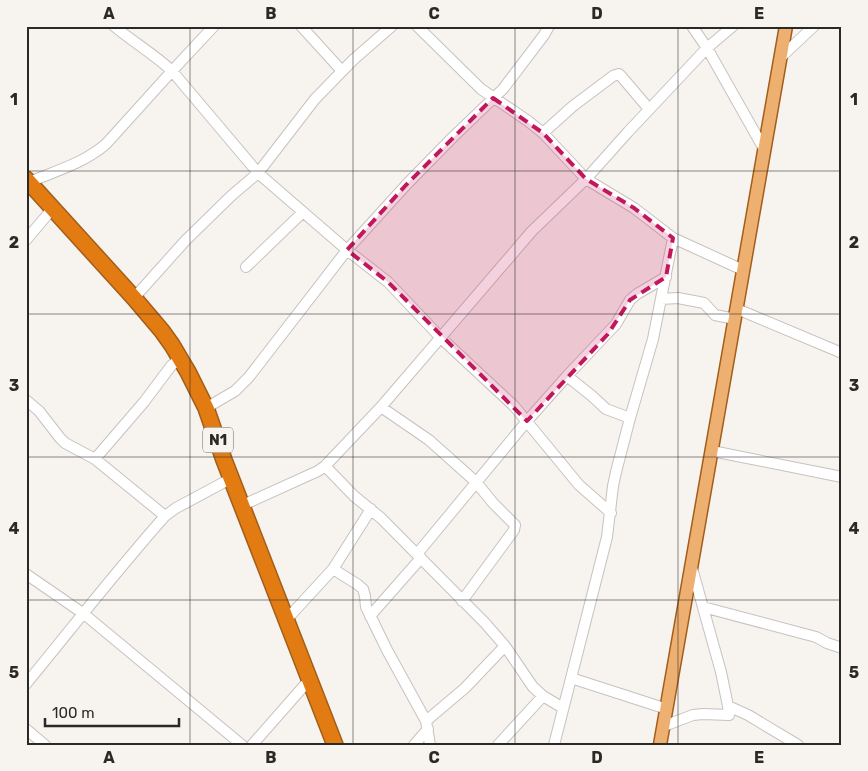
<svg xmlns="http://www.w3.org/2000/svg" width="868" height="771" viewBox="0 0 868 771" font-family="Rubik,sans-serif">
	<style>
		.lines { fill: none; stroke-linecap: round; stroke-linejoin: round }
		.minor-casing { stroke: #c7c2bf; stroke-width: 12 }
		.major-casing { stroke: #a25e1a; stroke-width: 15 }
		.highway-casing { stroke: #a25e1a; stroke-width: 18 }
		.minor { stroke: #fff; stroke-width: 10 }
		.major { stroke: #eeb071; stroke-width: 12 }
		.highway { stroke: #e27b12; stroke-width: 15 }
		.marked { fill: #c2185b; fill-opacity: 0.2; stroke: #c2185b; stroke-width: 4; stroke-dasharray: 10 6; stroke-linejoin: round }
		.grid { fill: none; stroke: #2b2928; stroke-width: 1; stroke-opacity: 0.55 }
		.labels { text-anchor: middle; stroke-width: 4; stroke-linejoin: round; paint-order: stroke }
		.shield { fill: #f7f3ef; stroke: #686664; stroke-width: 1 }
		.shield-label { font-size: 15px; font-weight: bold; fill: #2b2928 }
		.neatline { fill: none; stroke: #2b2928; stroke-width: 2 }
		.grid-label { font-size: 16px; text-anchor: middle; font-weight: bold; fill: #2b2928 }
	</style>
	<rect width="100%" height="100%" fill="#f7f3ef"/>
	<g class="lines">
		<defs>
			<path id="minor" d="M114 26C133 42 154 54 172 71L258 173 347 250 388 282 440 337 514 406 579 485 611 513
				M301 26 342 71
				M417 26 481 89 528 121 543 133 586 179 634 208 673 238 743 270
				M692 26 707 48 764 149
				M780 58 814 26
				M543 133 573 106 613 76 619 74 621 76 649 109
				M29 182C56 171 84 163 106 144L172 71 214 26
				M26 240 53 208
				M246 267 303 212
				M134 298 185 241 231 196 258 173 315 99 353 60 392 26
				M661 299 678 298 704 303 715 315 735 319
				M737 309 842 353
				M567 376 592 396 606 409 630 418
				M26 400 39 411 60 438 65 443 95 459 165 516
				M381 407 429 440 476 482 493 503 515 525 514 530 462 601
				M206 408 235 391 249 377 347 250 406 185 453 137 503 89 544 35 549 26
				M712 451 842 477
				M95 459 144 402 171 366 180 358
				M325 466 354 496 381 518 485 623 505 646 533 687 543 696 563 708
				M243 505 318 471 325 466 381 407 532 231 586 179 628 132 707 48 733 26
				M417 554 527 421 567 376 616 324 630 300 637 294 666 277
				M692 568 721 672 728 706 748 715 798 745
				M333 569 357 584 363 589 365 596 366 607 387 650 426 721 430 745
				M26 574 84 614 242 745
				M703 607 816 637 827 643 842 648
				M370 616 421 558
				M287 619 333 569 371 509
				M571 678 667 709
				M26 684C72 628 117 570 165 516L176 508 232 478
				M426 721 465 688 505 646
				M664 726 693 715 703 714 729 715 728 706
				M26 729 45 745
				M252 745 310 679
				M414 745 428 729
				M498 745 543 696
				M554 745 607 537 613 486 616 472 630 418 653 339 673 238"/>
			<path id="major" d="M660 745 786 26"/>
			<path id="highway" d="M26 179 134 298 162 331 172 345 188 372 206 408 224 460 335 745"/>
		</defs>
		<use href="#minor" class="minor-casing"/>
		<use href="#major" class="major-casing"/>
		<use href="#highway" class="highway-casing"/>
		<use href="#minor" class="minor"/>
		<use href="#major" class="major"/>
		<use href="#highway" class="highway"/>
	</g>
	<path class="marked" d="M493 98 543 133 586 179 634 208 673 238 666 277 630 300 608 334 527 421 388 282 347 250 406 185Z"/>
	<path class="grid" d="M190 26V745M353 26V745M515 26V745M678 26V745M26 171H842M26 314H842M26 457H842M26 600H842"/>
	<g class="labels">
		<rect class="shield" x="203" y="427.5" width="30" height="25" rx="4"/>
		<g class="shield-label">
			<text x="218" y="445">N1</text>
		</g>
	</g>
	<rect width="868" height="771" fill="none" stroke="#f7f3ef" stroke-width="55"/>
	<path d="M45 718v8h134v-8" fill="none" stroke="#2b2928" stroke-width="2.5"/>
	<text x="52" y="718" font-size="15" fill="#2b2928" stroke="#f7f3ef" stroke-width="4" paint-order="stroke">100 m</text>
	<rect x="28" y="28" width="812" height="716" class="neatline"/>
	<g class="grid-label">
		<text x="109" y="19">A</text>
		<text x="271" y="19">B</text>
		<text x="434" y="19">C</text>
		<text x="597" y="19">D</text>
		<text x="759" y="19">E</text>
		<text x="14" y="105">1</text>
		<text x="854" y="105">1</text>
		<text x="14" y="248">2</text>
		<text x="854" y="248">2</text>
		<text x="14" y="391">3</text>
		<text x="854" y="391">3</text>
		<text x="14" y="534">4</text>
		<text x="854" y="534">4</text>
		<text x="14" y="678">5</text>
		<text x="854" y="678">5</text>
		<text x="109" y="763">A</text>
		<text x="271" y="763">B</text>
		<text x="434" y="763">C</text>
		<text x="597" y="763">D</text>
		<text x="759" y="763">E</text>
	</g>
</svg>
